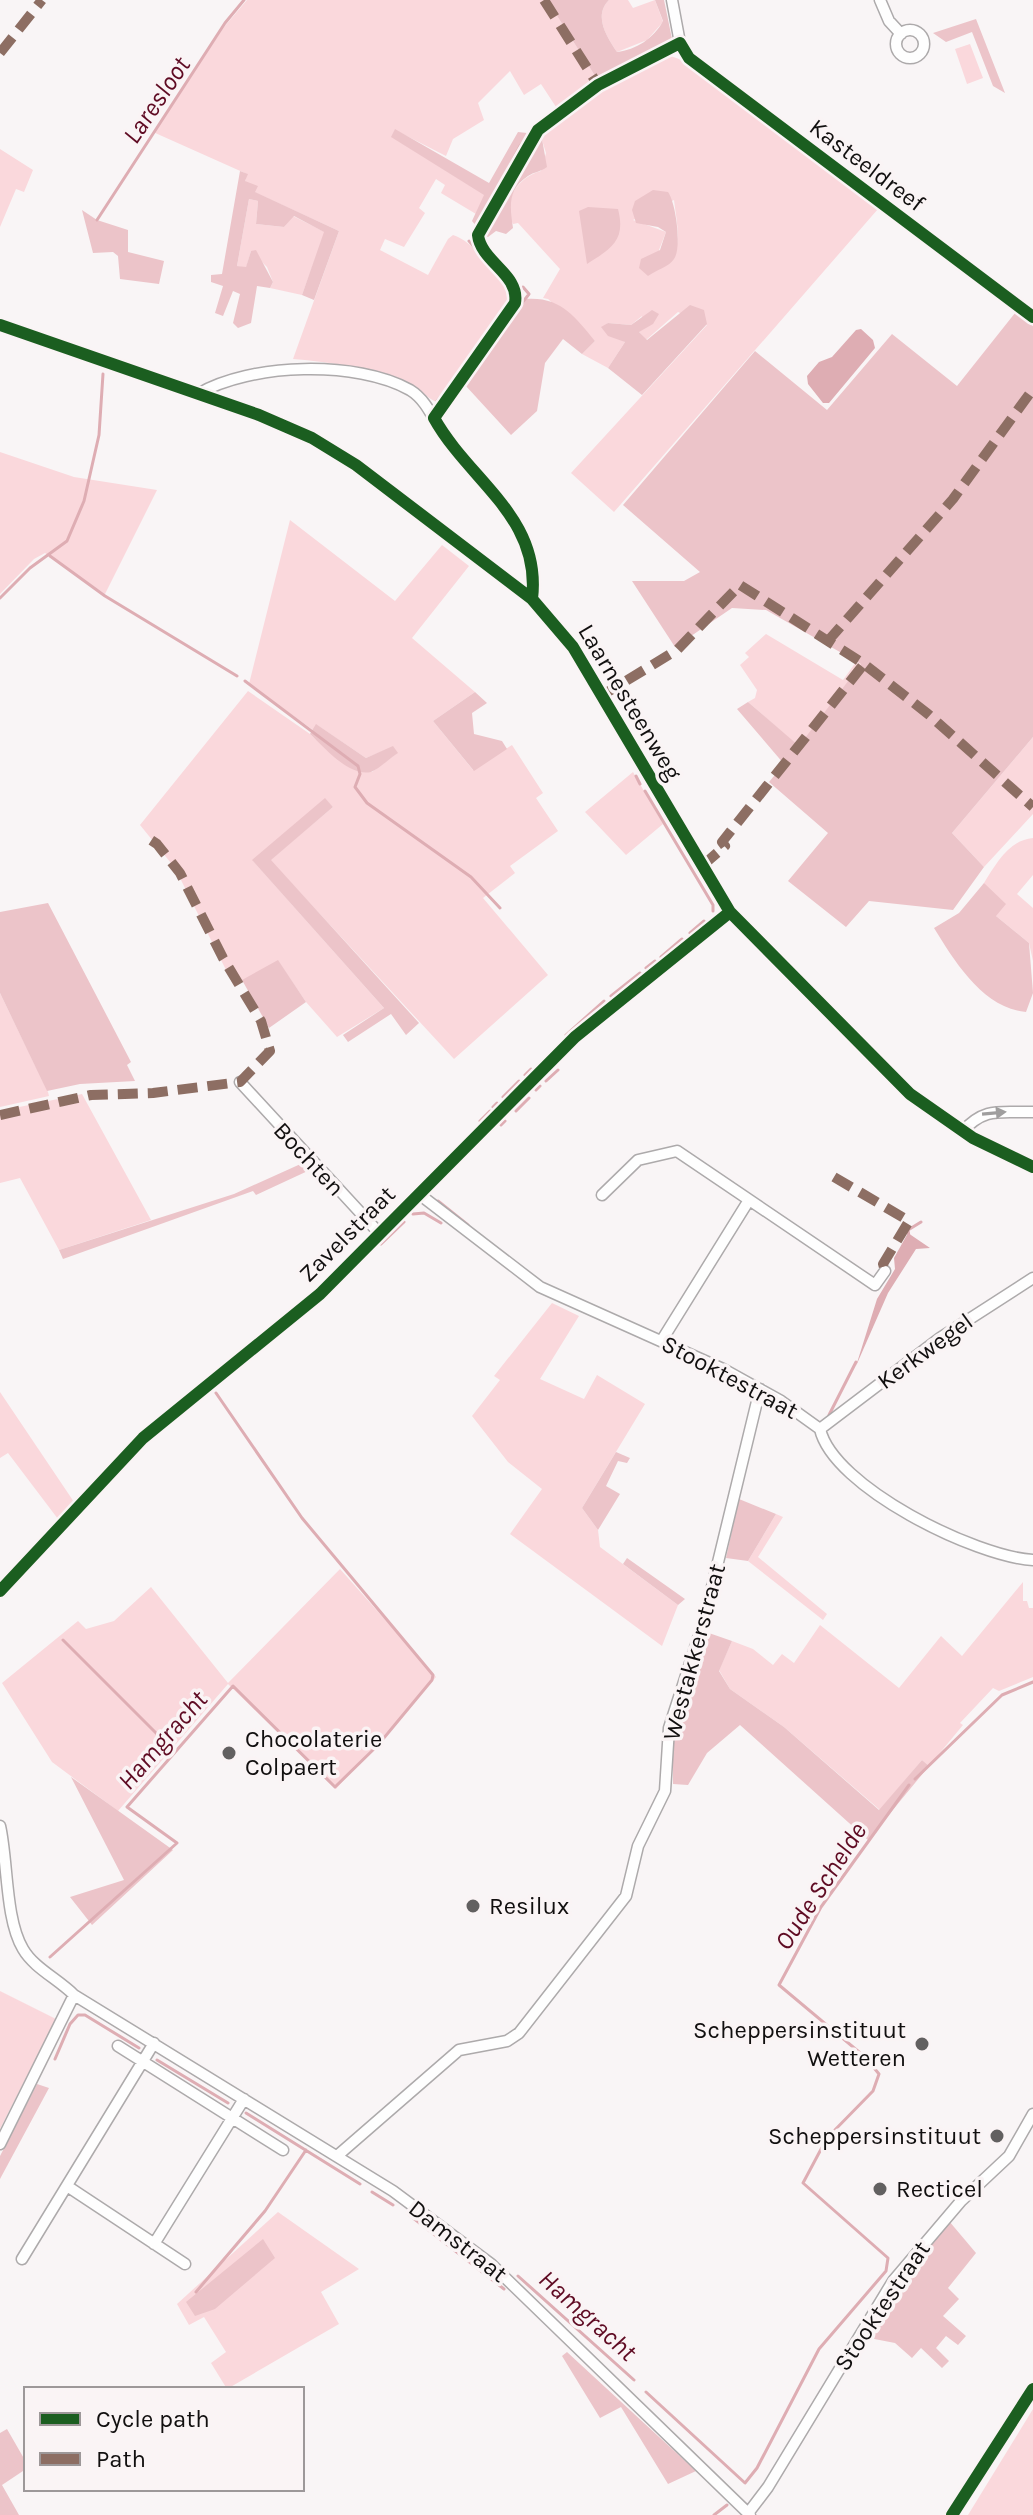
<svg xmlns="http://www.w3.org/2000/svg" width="1033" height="2515" viewBox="0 0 1033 2515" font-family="Karla,sans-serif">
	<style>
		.green { fill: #fad8dc; fill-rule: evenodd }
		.forest { fill: #ecc4c9 }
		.water { fill: #deadb3 }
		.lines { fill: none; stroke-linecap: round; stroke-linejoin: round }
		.stream { stroke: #deadb3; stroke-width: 3 }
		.minor-casing { stroke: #adaaab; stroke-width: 13 }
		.minor { stroke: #fefefe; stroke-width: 10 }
		.quiet { stroke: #8d6e63; stroke-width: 10; stroke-dasharray: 20 10; stroke-linecap: butt }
		.cycleway-casing { stroke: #faf4f5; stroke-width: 17 }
		.cycleway { stroke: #1b5e20; stroke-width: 12 }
		.oneway { fill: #9f9e9e }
		.poi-dot { fill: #626060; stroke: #faf4f5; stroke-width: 3 }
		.labels { text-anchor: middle; stroke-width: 7; stroke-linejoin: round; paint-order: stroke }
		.street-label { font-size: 24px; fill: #110f0f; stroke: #faf4f5 }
		.poi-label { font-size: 24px; fill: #110f0f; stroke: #faf4f5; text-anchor: start }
		.water-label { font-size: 26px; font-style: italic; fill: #5f0b23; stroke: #faf4f5 }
	</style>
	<rect width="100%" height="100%" fill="#f9f5f6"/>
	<path class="green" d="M247 0H547L597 79 558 110 541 84 524 95 510 71 478 103 484 120 453 139 446 156 395 130 392 137 485 195 476 214 441 193 445 185 436 179 419 208 425 213 404 247 385 239 380 250 428 275 448 239 453 235C476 243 492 270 508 289L510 296 438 403C426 398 418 387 406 382 371 368 331 362 293 359L339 231 254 192 245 181 247 174 153 132 224 27Z
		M609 0H628L633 8 655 0 663 22 647 40 617 52C607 37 593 16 609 0Z
		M970 44 983 78 967 84 955 49Z
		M665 54 679 59 878 209 614 512 571 473 707 325 678 312 646 340 639 332 642 316 631 325 608 323 602 328 625 342 608 368 582 354 595 341 548 299 543 298 560 269 518 223 513 224C501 202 518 177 541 171L546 153 542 140 537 139 539 135 608 83ZM674 200C677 226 686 257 658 269L659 250 666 232 633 220Z
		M0 149 33 170 24 192 16 189 0 227Z
		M249 199 258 201 256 224 284 227 293 216 325 232 302 295 270 288 273 282 267 267 251 251 246 268 237 266Z
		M0 452 74 477 157 490 105 594 45 553 34 559 0 594Z
		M290 520 395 601 442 545 469 566 412 638 475 692 433 721 473 770 512 745 543 793 536 798 558 831 510 866 515 873 483 898 548 975 454 1059 270 860 333 807 325 799 253 861 384 1008 337 1037 306 1002 278 961 234 986 175 868 140 825 248 691 310 734 335 757 372 772 397 753 393 747 366 758 317 725 313 730 249 684Z
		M766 634 843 680 856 662 862 664 799 747 748 702 755 698 757 690 740 665 749 657 745 653Z
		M1033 737V814L984 867 952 833Z
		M633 772 663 824 626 855 585 812Z
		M1033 838V875L1017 894 1033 908V961L1029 943 996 916 984 883C996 864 1009 840 1033 838Z
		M0 993 48 1092 49 1096 0 1107Z
		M82 1094 151 1220 59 1250 20 1178 0 1183V1111Z
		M552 1303 579 1316 540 1379 584 1399 597 1375 645 1404 582 1508 598 1530 600 1547 678 1605 662 1646 510 1534 542 1489 508 1462 472 1416 500 1380 494 1376Z
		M0 1392 74 1502 58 1519 8 1453 0 1458Z
		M776 1514 783 1517 758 1557 827 1614 823 1620 748 1561Z
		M340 1569 436 1677 336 1789 228 1684 118 1811 52 1762 2 1683 78 1621 86 1629 114 1621 151 1587 228 1683Z
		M1023 1582V1601H1027L1029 1608H1033V1677L999 1691 993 1688 960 1723 963 1725 929 1766 922 1760 880 1810 784 1727 730 1689 719 1670 732 1641 753 1649 773 1665 782 1654 794 1663 820 1625 899 1688 941 1636 962 1656Z
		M0 1991 56 2019 0 2129Z
		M278 2212 359 2269 321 2292 339 2324 227 2389 211 2363 226 2352 204 2317 189 2325 177 2304Z
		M1033 2409V2515H968Z"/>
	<path class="forest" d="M547 0H609C593 16 607 37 617 52 636 50 654 38 663 21L655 0H664L672 39 597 79Z
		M976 19 1005 93 993 86 972 32 946 42 933 33Z
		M395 129 489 183 518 132 527 133 477 227 472 221 484 195 391 137Z
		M537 139H542L547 167C540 172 534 172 528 176 507 190 510 207 513 228L506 234 496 231 488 237 484 235Z
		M240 171 248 174 245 181 258 186 255 192 339 231 314 300 302 295 324 232 294 216 284 227 256 224 258 201 249 199 237 266 246 267 251 251 256 250 273 282 270 288 257 286 251 323 238 328 233 323 240 294 233 291 223 316 215 313 223 286 211 282V275L222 274Z
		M653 190 668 192C676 203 682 248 674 259 669 267 656 270 648 276L639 268 641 259 660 250 666 232 658 227 636 223 632 210 635 201Z
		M588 207 618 209C626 240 612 248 587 264L579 211Z
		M82 210 97 220 128 230V252L164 261 159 284 120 279 118 256 113 252 93 253Z
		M527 299C561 297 575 317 595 341L582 354 563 339 545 363 537 411 511 435 465 385Z
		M690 305 704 310 707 324 642 395 608 368 625 342 608 336 601 327 608 323 631 325 652 310 659 314 653 324 639 332 647 340Z
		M1015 313 1033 326V737L952 833 984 867 953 910 869 901 846 927 788 881 828 833 769 782 784 764 737 709 748 702 799 746 861 664 766 610 732 608 675 647 632 581H684L700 572 623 505 755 351 827 410 892 334 957 386Z
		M475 692 487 703 472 713 474 734 502 741 507 749 474 771 433 721Z
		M316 724 366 758 393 746 398 753C390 758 379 769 371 772 349 777 324 747 310 734Z
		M325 798 333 807 271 860 419 1023 406 1035 391 1014 348 1042 343 1035 384 1008 252 860Z
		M984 883 1006 904 996 916 1029 943 1033 993 1026 1012C983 1008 955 962 934 928L959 913Z
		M48 903 131 1062 127 1065 135 1081 80 1084 47 1091 0 993V912Z
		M278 960 306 1002 269 1028 242 980Z
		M305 1162 312 1169 256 1195 253 1191 63 1259 59 1250 234 1194Z
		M616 1452 630 1458 627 1463 618 1461 606 1486 620 1494 598 1530 582 1508Z
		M739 1499 776 1514 748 1561 726 1558Z
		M627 1558 685 1599 678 1605 623 1564Z
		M706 1632 732 1641 719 1671 730 1689 784 1727 879 1810 922 1760 929 1766 868 1840 740 1725 707 1753 688 1785 673 1784V1729Z
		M71 1777 173 1850 92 1925 70 1897 124 1880Z
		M37 2084 49 2088 0 2179V2156Z
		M949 2221 976 2253 948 2288 959 2299 943 2316 966 2336 958 2345 946 2336 936 2348 949 2361 942 2368 921 2348 912 2358 895 2343 864 2337 894 2291Z
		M263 2239 275 2258 215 2309 195 2316 186 2302Z
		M567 2352 696 2471 668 2484 621 2407 600 2418 562 2356Z
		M7 2429 26 2462V2469L2 2485 19 2515H0V2433Z"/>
	<path class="water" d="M861 329 873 340 875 348 829 403H823L808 384 807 376 819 362 832 357 856 330Z
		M908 1233 930 1248 916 1249 888 1293 856 1366 877 1299 895 1269 894 1258Z"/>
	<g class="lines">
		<path class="stream" d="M97 220 225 23 244 0
			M479 225 520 146 533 131
			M510 272 516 279
			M508 322 529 294 523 287
			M437 401 467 366 512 298 509 286 469 241
			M50 556 105 596 237 676
			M0 598 30 568 67 541 84 501 99 435 103 374
			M245 681 358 766 360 774 355 787 367 803 471 877 500 908
			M636 776 640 784
			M645 791 713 905V911
			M690 933 704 921
			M661 957 682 939
			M646 968 655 961
			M611 996 640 973
			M566 1035 604 1001
			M525 1075 531 1069
			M546 1081 558 1070
			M536 1090 540 1086
			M503 1097 519 1081
			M493 1107 497 1103
			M516 1111 529 1098
			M480 1121 490 1111
			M501 1125 505 1121
			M438 1201 468 1225
			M413 1214 424 1213 441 1223
			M909 1237 908 1230 921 1222
			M381 1244 404 1222
			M829 1415 856 1362
			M63 1640 172 1749V1755
			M915 1779 1002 1695 1033 1682
			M50 1957 177 1843 127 1807 233 1686 335 1787 378 1745 432 1680 433 1675 302 1518 216 1393
			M55 2059 70 2024 78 2015H85L139 2048
			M157 2060 228 2103
			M246 2113 360 2184
			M372 2192 393 2205
			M408 2214 504 2289
			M518 2276 634 2380
			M196 2292 265 2211 306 2150
			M646 2392 745 2483 757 2468 819 2349 886 2271 888 2258 803 2183 827 2138 873 2091 879 2074 865 2057 779 1985 821 1907 909 1785
			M714 2515 727 2505"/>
		<defs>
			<path id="minor" d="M672 0 680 43 689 58 1033 317
				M880 0 889 21 901 34
				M896 44a14 14 0 1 1 28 0a14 14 0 1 1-28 0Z
				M0 325 259 415 312 438 356 465 532 599 573 647 730 912 910 1094 973 1138 1033 1167
				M198 394C250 363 357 360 410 390 428 401 434 422 446 439 484 492 541 522 532 599
				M240 1082 380 1234
				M962 1132C985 1106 1001 1113 1033 1112
				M419 1194 540 1287 723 1369 781 1401 820 1429C833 1487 976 1557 1033 1560
				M602 1195 638 1160 677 1151 875 1285 885 1271
				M662 1340 749 1200
				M820 1429 940 1338 1033 1278
				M0 1591 143 1438 320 1294 575 1037 730 912
				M0 1826C8 1861 5 1919 23 1949 34 1968 58 1979 74 1995L393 2191 491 2264 750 2515
				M118 2046 283 2150
				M0 2144 74 1995
				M337 2156 459 2050 507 2041 519 2033 626 1896 638 1846 665 1791 669 1728 704 1620 760 1389
				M67 2186 185 2264
				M154 2244 244 2099
				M22 2259 154 2043
				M749 2512 768 2487 893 2281 961 2201 1009 2156 1033 2114
				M952 2515 1033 2389"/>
		</defs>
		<use href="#minor" class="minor-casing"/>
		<use href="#minor" class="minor"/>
		<path class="quiet" d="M544 0 598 85
			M0 53 42 0
			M827 642 953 499 1033 389
			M601 696 677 650 740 585 864 664 928 714 1033 807
			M702 866 725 846 722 842 864 664
			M0 1115 91 1095 153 1093 240 1082 270 1051 261 1021 223 958 180 873 157 844 145 836
			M834 1177 909 1221 883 1264 885 1271"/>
		<defs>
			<path id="cycleway" d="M0 325 259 415 312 438 356 465 532 599 573 647 730 912 910 1094 973 1138 1033 1167
				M532 599C542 517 469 481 434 418L515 303C520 274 481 262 478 235L538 130 598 85 680 43 689 58 1033 317
				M0 1591 143 1438 320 1294 575 1037 730 912
				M952 2515 1033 2389"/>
		</defs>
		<use href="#cycleway" class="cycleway-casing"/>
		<use href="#cycleway" class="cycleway"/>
	</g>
	<defs><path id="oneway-solid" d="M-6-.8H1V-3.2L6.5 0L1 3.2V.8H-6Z" transform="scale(2)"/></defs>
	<use class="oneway" href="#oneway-solid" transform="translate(994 1113) rotate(-5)"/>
	<g class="poi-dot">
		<circle cx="229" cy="1753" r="8"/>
		<circle cx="473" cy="1906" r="8"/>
		<circle cx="922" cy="2044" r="8"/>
		<circle cx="997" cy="2136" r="8"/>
		<circle cx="880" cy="2189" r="8"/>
	</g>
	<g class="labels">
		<g class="street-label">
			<text transform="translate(867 165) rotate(37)" y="8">Kasteeldreef</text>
			<text transform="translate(630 702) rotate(59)" y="8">Laarnesteenweg</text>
			<text transform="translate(309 1159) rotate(47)" y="8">Bochten</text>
			<text transform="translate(347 1234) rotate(-45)" y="8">Zavelstraat</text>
			<text transform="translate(925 1351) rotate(-36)" y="8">Kerkwegel</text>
			<text transform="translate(730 1377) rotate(28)" y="8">Stooktestraat</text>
			<text transform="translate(694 1652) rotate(-75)" y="8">Westakkerstraat</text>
			<text transform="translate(458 2241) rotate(38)" y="8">Damstraat</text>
			<text transform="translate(882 2306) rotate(-56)" y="8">Stooktestraat</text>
		</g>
		<g class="poi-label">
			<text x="245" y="1747">Chocolaterie<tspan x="245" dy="28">Colpaert</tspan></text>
			<text x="489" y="1914">Resilux</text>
			<text x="906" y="2038" text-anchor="end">Scheppersinstituut<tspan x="906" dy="28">Wetteren</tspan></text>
			<text x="981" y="2144" text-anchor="end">Scheppersinstituut</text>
			<text x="896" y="2197">Recticel</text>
		</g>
		<g class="water-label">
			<text transform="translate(156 100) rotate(-56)" y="9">Laresloot</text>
			<text transform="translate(162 1740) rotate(-49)" y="9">Hamgracht</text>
			<text transform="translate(820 1886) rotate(-57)" y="9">Oude Schelde</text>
			<text transform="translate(588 2315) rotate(42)" y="9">Hamgracht</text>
		</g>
	</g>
	<rect x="24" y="2387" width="280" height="104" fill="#faf4f5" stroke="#9d9899" stroke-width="2"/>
	<rect x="40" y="2413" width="40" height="12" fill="#1b5e20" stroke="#9d9899" stroke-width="2"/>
	<text x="96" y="2427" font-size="24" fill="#110f0f">Cycle path</text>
	<rect x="40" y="2453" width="40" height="12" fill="#8d6e63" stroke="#9d9899" stroke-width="2"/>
	<text x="96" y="2467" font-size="24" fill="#110f0f">Path</text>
</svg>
